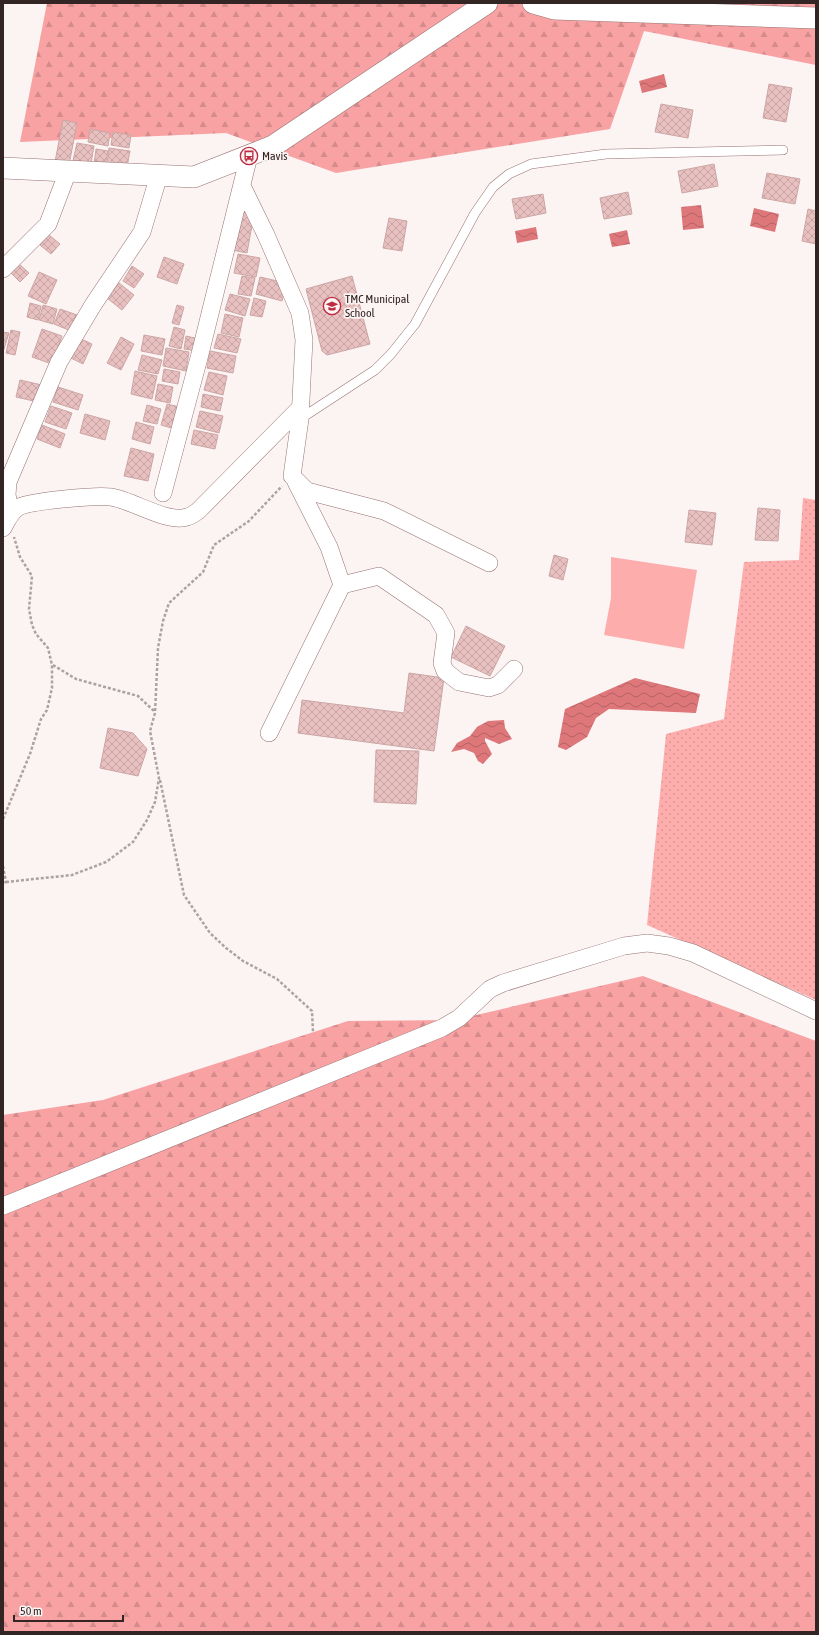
<svg xmlns="http://www.w3.org/2000/svg" width="819" height="1635" viewBox="0 0 819 1635" font-family="'Asap Condensed',sans-serif">
	<style>
		.grass { fill: url(#grass-dots) }
		.forest { fill: url(#forest-firs) }
		.pitch { fill: #feadad }
		.water { fill: url(#water-waves) }
		.building { fill: url(#building-cross-hatch); stroke: #cca6a5 }
		.lines { fill: none; stroke-linecap: round; stroke-linejoin: round }
		.service-casing { stroke: #967372; stroke-width: 10 }
		.minor-casing { stroke: #967372; stroke-width: 18 }
		.tertiary-casing { stroke: #967372; stroke-width: 22 }
		.path { stroke: #ada2a2; stroke-width: 2.5; stroke-dasharray: 3 2; stroke-linecap: butt }
		.service { stroke: #fff; stroke-width: 9 }
		.minor { stroke: #fff; stroke-width: 17 }
		.tertiary { stroke: #fff; stroke-width: 21 }
		.labels { text-anchor: middle; stroke-width: 3.5; stroke-linejoin: round; paint-order: stroke }
		.poi-label { font-size: 12px; fill: #342525; stroke: #fcf3f3; text-anchor: start }
	</style>
	<defs>
		<pattern id="grass-dots" width="8" height="8" patternUnits="userSpaceOnUse"><rect width="8" height="8" fill="#feadad"/><path d="M2 2h.1M6 6h.1" fill="none" stroke="#da9595" stroke-width="1.8" stroke-linecap="round"/></pattern>
		<pattern id="forest-firs" width="22" height="20" patternUnits="userSpaceOnUse"><rect width="22" height="20" fill="#f8a2a3"/><path d="M5 1l3.5 6h-7zM16 11l3.5 6h-7z" fill="#d58b8c"/></pattern>
		<pattern id="water-waves" width="16" height="10" patternUnits="userSpaceOnUse"><rect width="16" height="10" fill="#de777a"/><path d="M0 5q4-4 8 0t8 0" fill="none" stroke="#b56164"/></pattern>
		<pattern id="building-cross-hatch" width="8" height="8" patternUnits="userSpaceOnUse"><rect width="8" height="8" fill="#e8c0c0"/><path d="M0 0l8 8M0 8l8-8" fill="none" stroke="#c8a5a5"/></pattern>
	</defs>
	<rect width="100%" height="100%" fill="#fcf3f3"/>
	<path class="grass" d="M803 498 816 500V1000L647 925 666 734 724 719 744 562 799 560Z"/>
	<path class="forest" d="M47 3H816V65L644 31 610 129 336 173 226 133 20 142Z
		M643 976 816 1041V1632H3V1115L103 1100 348 1021 455 1020Z"/>
	<path class="pitch" d="M611 557 697 570 684 649 604 635 611 598Z"/>
	<path class="water" d="M664 74 667 87 642 93 639 81Z
		M701 205 704 228 683 230 681 207Z
		M754 208 779 214 775 232 750 226Z
		M536 227 538 239 517 243 515 231Z
		M627 230 630 244 612 247 609 234Z
		M635 678 700 694 696 713 609 709 596 718 587 737 566 750 558 747 565 709Z
		M504 720 505 728 512 739 499 744 485 738V741L492 754 483 764 478 761 474 753 464 749 451 752 457 743 470 736 477 727 488 721Z"/>
	<path class="building" d="M769 84 792 88 786 122 763 118Z
		M661 104 693 110 688 138 655 132Z
		M63 120 77 123 69 165 55 162Z
		M90 129 110 133 108 146 88 142Z
		M113 132 131 135 129 148 111 145Z
		M77 143 94 146 90 169 72 165Z
		M109 148 130 151 127 167 107 164Z
		M96 149 108 151 105 166 94 164Z
		M714 164 718 186 682 193 678 171Z
		M767 173 800 179 795 204 762 198Z
		M628 192 632 214 604 219 600 198Z
		M543 194 546 213 516 219 512 199Z
		M808 209 816 211V244L802 241Z
		M240 211 254 214 247 253 232 250Z
		M389 218 407 221 402 251 383 248Z
		M49 235 60 244 51 254 40 245Z
		M238 254 260 258 256 277 234 273Z
		M164 257 184 264 177 284 157 277Z
		M17 262 29 273 20 282 9 271Z
		M132 266 144 274 134 288 123 281Z
		M39 272 57 280 46 304 28 296Z
		M242 276 255 278 251 296 238 294Z
		M352 276 370 344 327 355 322 351 306 289Z
		M260 277 286 283 282 301 256 294Z
		M119 283 134 295 122 310 107 298Z
		M230 294 250 299 245 316 225 310Z
		M254 298 266 301 262 317 250 315Z
		M30 303 41 306 38 320 27 317Z
		M43 305 57 309 53 324 39 320Z
		M177 305 184 307 179 325 172 323Z
		M60 309 77 315 71 331 54 324Z
		M225 314 243 318 239 337 221 333Z
		M174 327 185 330 181 349 169 346Z
		M42 329 62 336 52 364 32 357Z
		M11 330 20 332 15 355 6 353Z
		M3 332 9 333 3 352Z
		M218 334 241 339 237 353 214 348Z
		M144 335 165 339 162 355 141 351Z
		M186 336 199 339 197 351 184 349Z
		M121 337 134 344 121 370 107 363Z
		M79 338 92 344 83 364 71 358Z
		M166 348 189 352 186 371 163 366Z
		M210 351 236 356 233 373 207 368Z
		M142 355 162 360 158 374 138 370Z
		M164 369 180 372 178 384 162 381Z
		M135 371 157 376 152 399 131 394Z
		M209 372 227 376 223 395 204 390Z
		M20 380 42 385 38 402 16 397Z
		M158 384 173 387 170 403 155 400Z
		M58 387 83 395 78 410 53 402Z
		M203 394 223 398 220 411 201 407Z
		M167 404 184 408 178 430 161 425Z
		M147 405 161 409 157 424 143 421Z
		M51 406 72 413 66 429 45 422Z
		M200 411 223 416 219 433 196 427Z
		M85 414 110 421 105 440 80 433Z
		M136 422 154 427 150 444 132 439Z
		M42 425 65 434 60 448 37 439Z
		M194 430 218 435 215 449 191 444Z
		M131 448 154 454 148 481 124 476Z
		M758 508 780 510 778 541 755 540Z
		M689 510 716 513 712 545 685 542Z
		M554 555 568 559 563 580 549 576Z
		M466 626 505 646 490 676 451 657Z
		M409 673 444 678 434 751 298 733 302 700 404 713Z
		M108 728 133 733 147 749 138 776 100 768Z
		M376 750 419 751 416 804 374 802Z"/>
	<g class="lines">
		<defs>
			<path id="service" d="M300 419 375 370 391 354 415 324 475 213 493 187 509 174 531 164 606 154 783 150"/>
			<path id="minor" d="M242 186 266 235 300 313 304 340 300 419 292 476 307 491 384 511 489 563
				M3 269 48 224 68 171
				M163 493 200 354 249 156
				M11 513 7 495 8 482 59 362 93 305 142 232 159 175
				M3 528C7 521 10 513 17 508 27 501 97 495 111 497 132 500 168 524 187 517 191 516 195 513 198 511L300 408
				M342 585 379 576 436 615 446 633 442 663 445 671 459 682 489 688 498 685 514 669
				M269 733 342 585 329 547 296 482
				M3 1206 442 1028 459 1018 490 989 503 983 624 946 647 943 669 946 693 953 816 1011"/>
			<path id="tertiary" d="M533 3 554 9 816 18
				M3 168 194 177 273 146 487 3"/>
		</defs>
		<use href="#service" class="service-casing"/>
		<use href="#minor" class="minor-casing"/>
		<use href="#tertiary" class="tertiary-casing"/>
		<path class="path" d="M53 665 76 679 138 696 155 712
			M160 780 184 895 210 933 226 948 243 961 277 979 312 1011 313 1032
			M3 819 30 754 41 719 47 710 52 688V665L48 648 36 634 32 625 29 609 32 576 20 557 14 537
			M3 866 6 882 3 883
			M6 882 72 875 106 862 133 842 147 820 155 802 159 778 150 731 155 713 158 648 163 621 169 603 203 572 214 545 249 521 282 486"/>
		<use href="#service" class="service"/>
		<use href="#minor" class="minor"/>
		<use href="#tertiary" class="tertiary"/>
	</g>
	<defs>
		<symbol id="bus-ring" viewBox="-11 -11 22 22"><circle r="9.5" fill="#fcf3f3" stroke="#bd2c40" stroke-width="1.5"/><path d="M-5-6H5V4H4V6H2V4H-2V6H-4V4H-5ZM-3.5-4V0h7V-4ZM-3.5 1.2v1.5H-2V1.2ZM2 1.2v1.5H3.5V1.2Z" fill="#bd2c40"/></symbol>
		<symbol id="school-ring" viewBox="-11 -11 22 22"><circle r="9.5" fill="#fcf3f3" stroke="#bd2c40" stroke-width="1.5"/><path d="M0-5L7-2L0 1L-7-2ZM-4 1L0 2.5L4 1V4Q0 6-4 4Z" fill="#bd2c40"/></symbol>
	</defs>
	<g fill-rule="evenodd">
		<use href="#bus-ring" x="239" y="146" width="20" height="20"/>
		<use href="#school-ring" x="322" y="296" width="20" height="20"/>
	</g>
	<g class="labels">
		<g class="poi-label">
			<text x="262" y="160">Mavis</text>
			<text x="345" y="303">TMC Municipal<tspan x="345" dy="14">School</tspan></text>
		</g>
	</g>
	<rect width="819" height="1635" fill="none" stroke="#342525" stroke-width="8"/>
	<path d="M14 1615v6h109v-6" fill="none" stroke="#342525" stroke-width="2"/>
	<text x="20" y="1615" font-size="12" fill="#342525" stroke="#fcf3f3" stroke-width="3" paint-order="stroke">50 m</text>
</svg>
